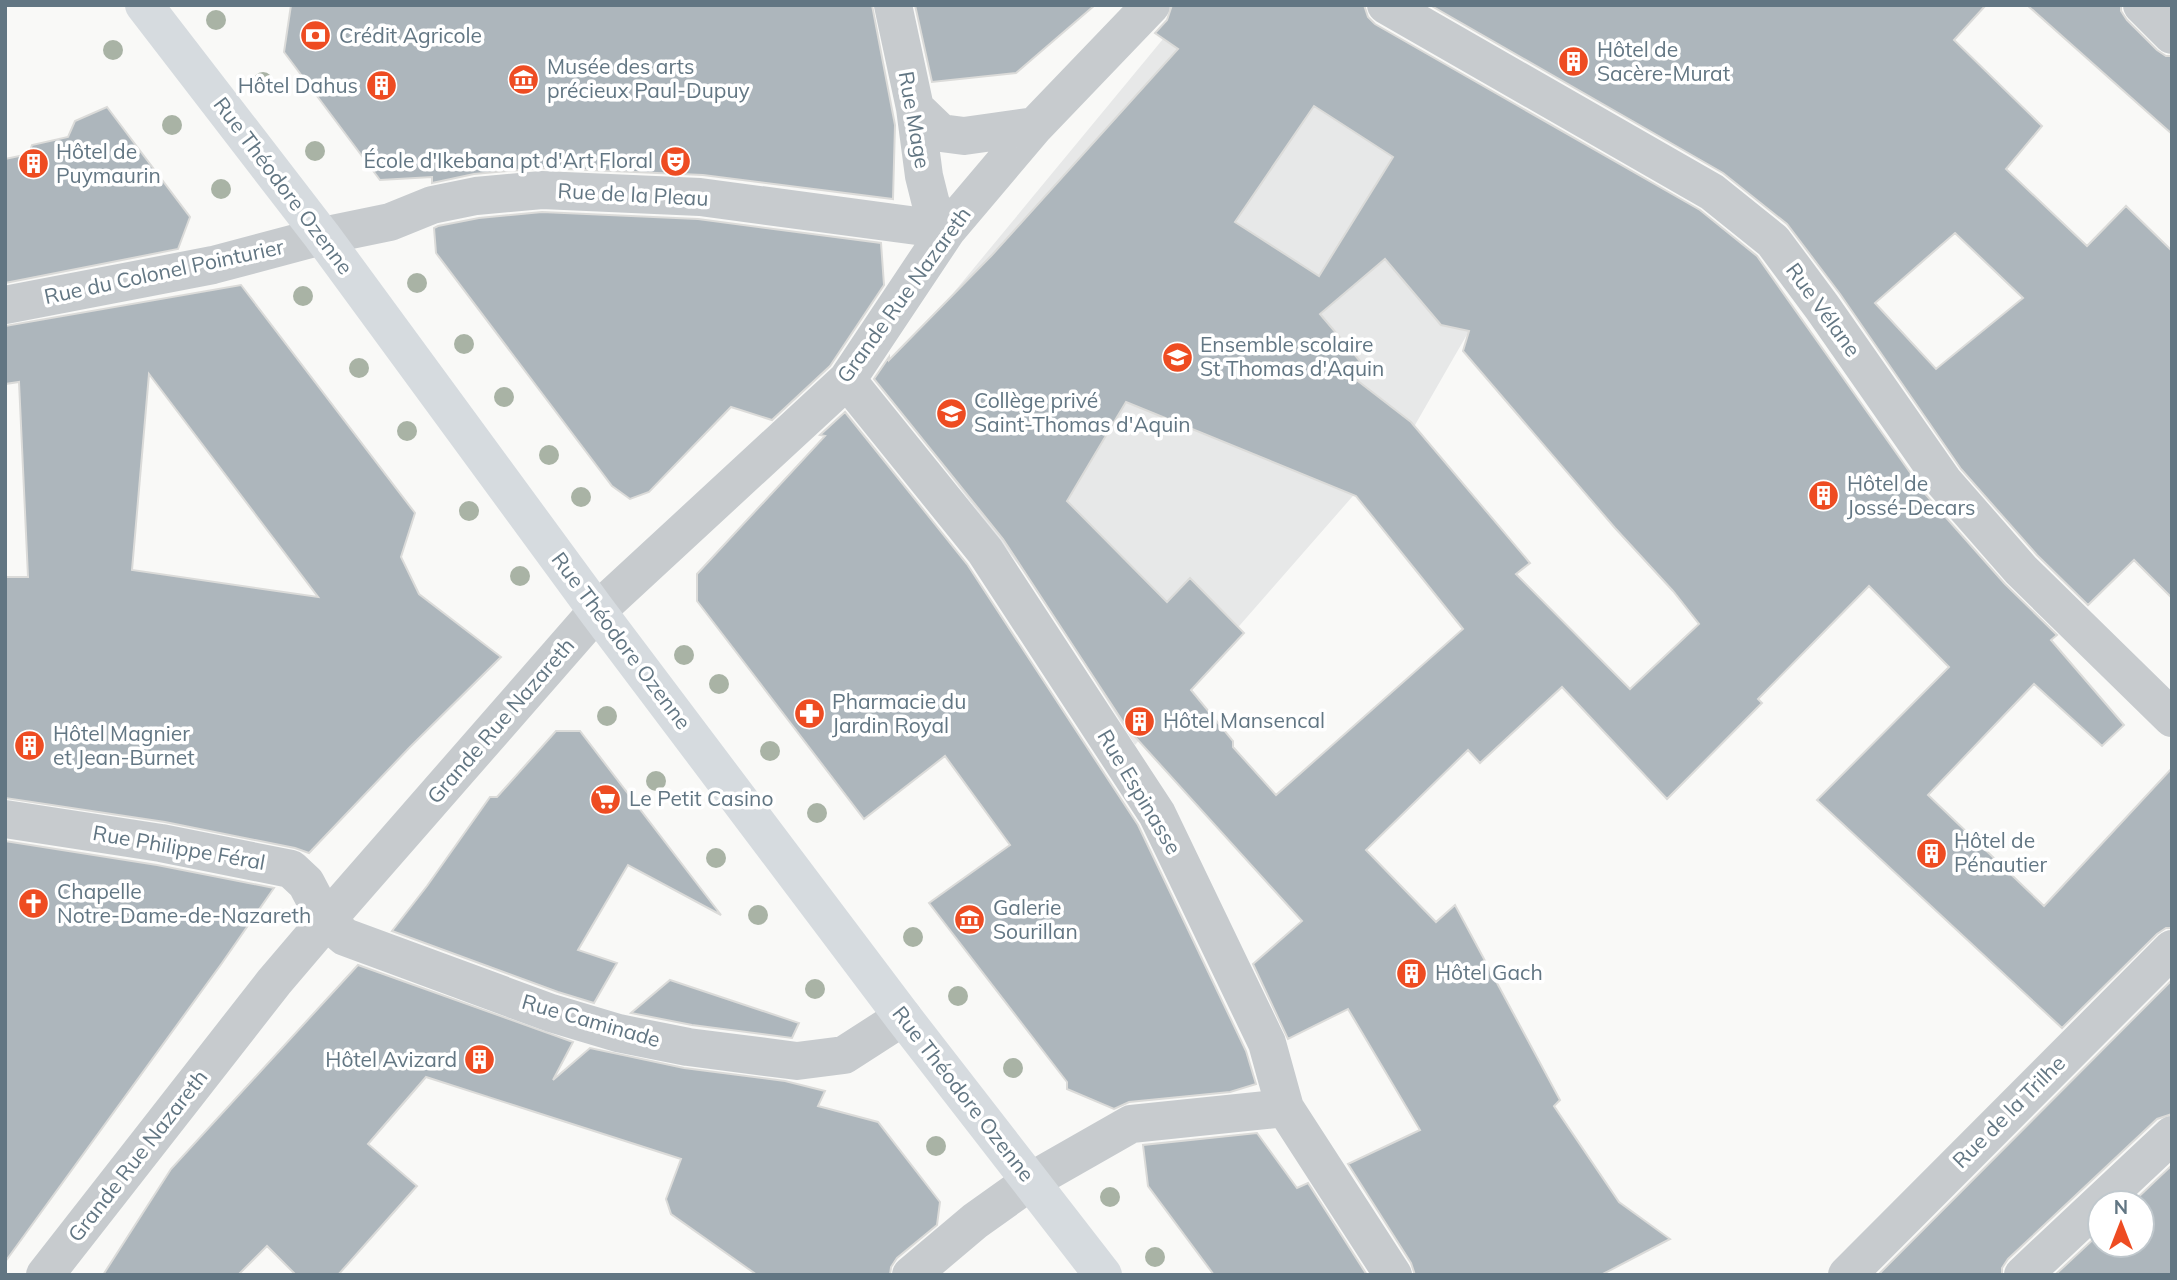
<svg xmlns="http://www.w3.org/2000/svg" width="2177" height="1280" viewBox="0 0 2177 1280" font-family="Mulish,sans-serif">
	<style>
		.built { fill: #e7e8e8 }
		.building { fill: #adb6bc; stroke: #dbdbd9; stroke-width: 2; fill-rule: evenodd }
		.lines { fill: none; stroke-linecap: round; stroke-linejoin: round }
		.street { stroke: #c7cbce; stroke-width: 38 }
		.secondary { stroke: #d6dbdf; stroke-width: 38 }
		.tree { fill: #a9b3a5 }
		.labels { text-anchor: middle; stroke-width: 7; stroke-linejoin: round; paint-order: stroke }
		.poi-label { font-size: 21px; fill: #627683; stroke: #fff; text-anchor: start }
		.street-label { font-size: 21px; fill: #627683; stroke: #fff }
	</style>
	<rect width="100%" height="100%" fill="#f9f9f7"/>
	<path class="built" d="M1202 5 1514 121 1469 331 1415 425 1135 745 1037 589 879 383 1163 39Z"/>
	<path class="building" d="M291 5H872L895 125 893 199 703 175 543 168 474 174 432 183V177L380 180 284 52Z
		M915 5H1095L1016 73 932 82Z
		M1172 5H1364L1368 17 1375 24 1700 210 1757 256 1926 495 2005 584 2057 635 2051 640 2124 725 2102 746 2034 684 1928 795 2044 906 2172 768V928H2166L2157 934 2062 1028 1817 800 1949 667 1869 586 1758 699 1762 703 1667 799 1562 687 1480 763 1468 750 1366 850 1436 922 1455 905 1560 1100 1554 1106 1619 1202 1670 1239 1601 1275H1415L1411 1263 1348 1164 1420 1130 1348 1009 1288 1039 1253 964 1302 921 1127 728 1003 539 874 379 889 357V360L992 255 1178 49 1155 33 1167 20ZM1314 106 1393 157 1319 276 1235 222ZM1385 259 1441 325 1469 331 1463 351 1615 528 1673 591 1699 624 1630 689 1516 574 1530 563 1411 422 1358 381 1360 361 1320 314ZM1126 402 1356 496 1463 629 1276 795 1233 747V741L1191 690 1244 633 1190 578 1167 602 1067 501Z
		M1430 5H1986L1954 40 2042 126 2006 169 2087 246 2126 206 2172 251V598L2134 560 2088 605 2037 555 1961 469 1840 294 1787 224 1723 173ZM1955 233 2023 298 1936 369 1875 303Z
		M2027 5H2121V11L2127 20 2157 50 2166 56H2172V134Z
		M107 107 190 217 178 249 5 283V159L29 154 32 145 68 137 75 121Z
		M542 212 698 219 881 243 884 285 830 366 772 420 731 407 649 492 630 499 612 486 436 253 434 228 438 226 479 218Z
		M241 285 415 513 401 557 419 594 501 657 410 747 309 853 295 848 165 822 5 798V577H28L19 382 5 384V326ZM149 374 318 597 132 570Z
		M845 412 967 564 1138 825 1246 1051 1256 1084 1230 1092 1129 1102 1114 1109 1067 1089V1082L929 903 1010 845 945 756 864 819 697 601V574L825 436 820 435Z
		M556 731H580L721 915 628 865 578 950 617 963 594 1003 558 992 392 931 427 886 490 797H497Z
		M5 841 157 865 274 888 222 963 5 1262Z
		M358 965 573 1042 553 1080 590 1048 684 1068 785 1081 825 1091 818 1106 878 1122 940 1202 937 1225 897 1258 891 1267 890 1275H757L671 1214 666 1199 681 1159 426 1077 368 1144 417 1186 338 1275H296L267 1246 238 1275H103L171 1169Z
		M670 980 799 1023 792 1038 692 1025 631 1013Z
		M2172 980V1114L2157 1119 2008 1259 2002 1268V1275H1878Z
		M1257 1133 1297 1188 1308 1183 1367 1275H1214L1148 1186 1143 1145Z
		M2172 1165V1275H2055L2100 1233V1245H2142V1203H2132Z"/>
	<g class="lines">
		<path class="street" d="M893 5 915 108 924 176 931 204 947 230
			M1386 5 1712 192 1773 241 1822 307 1944 482 2021 570 2172 718
			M2142 5 2172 35
			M915 108 941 133 964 136 1035 126
			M5 305 213 265 322 236 390 222 432 205 476 196 542 190 700 197 947 230
			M847 380 985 551 1157 814 1267 1043 1285 1108 1393 1275
			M5 819 161 843 291 869 306 883 326 921 345 937 551 1013 618 1033 688 1047 797 1061 844 1055 903 1017
			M45 1275 274 982 326 921 597 611 847 380 947 230 1035 126 1151 5
			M911 1275 975 1221 1031 1181 1131 1124 1285 1108
			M1847 1275 2172 949
			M2023 1275 2172 1135"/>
		<path class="secondary" d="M144 5 322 236 597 611 903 1017 1103 1275"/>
	</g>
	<g class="tree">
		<circle cx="216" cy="20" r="10"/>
		<circle cx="113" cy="50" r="10"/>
		<circle cx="263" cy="82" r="10"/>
		<circle cx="172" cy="125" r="10"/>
		<circle cx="315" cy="151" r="10"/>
		<circle cx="221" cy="189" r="10"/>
		<circle cx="417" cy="283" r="10"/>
		<circle cx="303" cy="296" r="10"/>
		<circle cx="464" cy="344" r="10"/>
		<circle cx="359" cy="368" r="10"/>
		<circle cx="504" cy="397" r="10"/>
		<circle cx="407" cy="431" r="10"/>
		<circle cx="549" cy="455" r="10"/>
		<circle cx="581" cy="497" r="10"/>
		<circle cx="469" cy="511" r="10"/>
		<circle cx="520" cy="576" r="10"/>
		<circle cx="684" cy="655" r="10"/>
		<circle cx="719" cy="684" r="10"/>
		<circle cx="607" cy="716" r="10"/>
		<circle cx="770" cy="751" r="10"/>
		<circle cx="656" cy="781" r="10"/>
		<circle cx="817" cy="813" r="10"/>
		<circle cx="716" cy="858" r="10"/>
		<circle cx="758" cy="915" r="10"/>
		<circle cx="913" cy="937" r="10"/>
		<circle cx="815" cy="989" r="10"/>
		<circle cx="958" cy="996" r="10"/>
		<circle cx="1013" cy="1068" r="10"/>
		<circle cx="936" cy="1146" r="10"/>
		<circle cx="1110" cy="1197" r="10"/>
		<circle cx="1155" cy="1257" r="10"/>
	</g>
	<defs>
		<symbol id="bank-disc" viewBox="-11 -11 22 22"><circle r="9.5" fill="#ee4c22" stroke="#fff"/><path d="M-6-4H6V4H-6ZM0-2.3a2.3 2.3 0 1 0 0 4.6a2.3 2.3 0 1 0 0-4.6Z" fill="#fff"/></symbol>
		<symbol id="building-disc" viewBox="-11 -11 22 22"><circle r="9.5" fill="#ee4c22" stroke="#fff"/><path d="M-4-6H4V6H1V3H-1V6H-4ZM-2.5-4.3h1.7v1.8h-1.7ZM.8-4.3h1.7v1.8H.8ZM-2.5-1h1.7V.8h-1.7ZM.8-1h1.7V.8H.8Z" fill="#fff"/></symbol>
		<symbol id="museum-disc" viewBox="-11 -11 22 22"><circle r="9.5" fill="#ee4c22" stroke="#fff"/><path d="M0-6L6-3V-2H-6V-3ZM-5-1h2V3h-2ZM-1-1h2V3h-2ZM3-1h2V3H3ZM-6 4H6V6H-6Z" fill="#fff"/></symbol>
		<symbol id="theatre-disc" viewBox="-11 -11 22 22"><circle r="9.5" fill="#ee4c22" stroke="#fff"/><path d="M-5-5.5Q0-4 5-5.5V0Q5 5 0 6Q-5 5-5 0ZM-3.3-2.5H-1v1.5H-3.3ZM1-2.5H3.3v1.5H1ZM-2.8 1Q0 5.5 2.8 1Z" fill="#fff"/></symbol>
		<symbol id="school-disc" viewBox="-11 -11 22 22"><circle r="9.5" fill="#ee4c22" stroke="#fff"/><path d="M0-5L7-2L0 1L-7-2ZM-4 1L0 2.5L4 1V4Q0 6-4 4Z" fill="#fff"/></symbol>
		<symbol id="pharmacy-disc" viewBox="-11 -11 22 22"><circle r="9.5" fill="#ee4c22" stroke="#fff"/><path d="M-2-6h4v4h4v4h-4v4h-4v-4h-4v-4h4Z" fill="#fff"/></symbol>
		<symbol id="supermarket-disc" viewBox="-11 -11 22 22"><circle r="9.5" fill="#ee4c22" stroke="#fff"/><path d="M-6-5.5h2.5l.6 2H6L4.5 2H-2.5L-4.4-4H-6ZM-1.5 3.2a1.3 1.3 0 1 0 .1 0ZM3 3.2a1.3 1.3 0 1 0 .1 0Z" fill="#fff"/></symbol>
		<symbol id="church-disc" viewBox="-11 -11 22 22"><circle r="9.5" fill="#ee4c22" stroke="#fff"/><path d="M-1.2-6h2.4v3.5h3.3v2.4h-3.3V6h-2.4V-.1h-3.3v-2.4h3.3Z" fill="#fff"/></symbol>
	</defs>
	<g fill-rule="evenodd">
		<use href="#bank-disc" x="298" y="18" width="35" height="35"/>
		<use href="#building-disc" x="1556" y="44" width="35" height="35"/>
		<use href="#museum-disc" x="506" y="62" width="35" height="35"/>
		<use href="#building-disc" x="364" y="68" width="35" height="35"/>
		<use href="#theatre-disc" x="658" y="144" width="35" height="35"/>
		<use href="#building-disc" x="16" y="146" width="35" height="35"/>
		<use href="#school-disc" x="1160" y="340" width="35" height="35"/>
		<use href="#school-disc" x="934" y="396" width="35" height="35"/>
		<use href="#building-disc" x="1806" y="478" width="35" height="35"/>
		<use href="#pharmacy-disc" x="792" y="696" width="35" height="35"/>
		<use href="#building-disc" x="1122" y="704" width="35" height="35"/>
		<use href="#building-disc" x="12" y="728" width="35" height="35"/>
		<use href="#supermarket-disc" x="588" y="782" width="35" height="35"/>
		<use href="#building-disc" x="1914" y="836" width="35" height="35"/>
		<use href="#church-disc" x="16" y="886" width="35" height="35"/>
		<use href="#museum-disc" x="952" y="902" width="35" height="35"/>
		<use href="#building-disc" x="1394" y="956" width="35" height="35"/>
		<use href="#building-disc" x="462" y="1042" width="35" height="35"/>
	</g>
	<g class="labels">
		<g class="poi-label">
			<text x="339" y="43">Crédit Agricole</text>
			<text x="1597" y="57">Hôtel de<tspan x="1597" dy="24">Sacère-Murat</tspan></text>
			<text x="547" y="74">Musée des arts<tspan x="547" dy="24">précieux Paul-Dupuy</tspan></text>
			<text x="358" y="93" text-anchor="end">Hôtel Dahus</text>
			<text x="56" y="159">Hôtel de<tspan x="56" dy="24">Puymaurin</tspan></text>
			<text x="653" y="168" text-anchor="end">École d'Ikebana pt d'Art Floral</text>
			<text x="1200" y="352">Ensemble scolaire<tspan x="1200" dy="24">St Thomas d'Aquin</tspan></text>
			<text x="974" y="408">Collège privé<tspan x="974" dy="24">Saint-Thomas d'Aquin</tspan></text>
			<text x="1847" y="491">Hôtel de<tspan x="1847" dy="24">Jossé-Decars</tspan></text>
			<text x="832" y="709">Pharmacie du<tspan x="832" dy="24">Jardin Royal</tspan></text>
			<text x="1163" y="728">Hôtel Mansencal</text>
			<text x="53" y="741">Hôtel Magnier<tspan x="53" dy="24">et Jean-Burnet</tspan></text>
			<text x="629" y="806">Le Petit Casino</text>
			<text x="1954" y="848">Hôtel de<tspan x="1954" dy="24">Pénautier</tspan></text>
			<text x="57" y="899">Chapelle<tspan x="57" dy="24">Notre-Dame-de-Nazareth</tspan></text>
			<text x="993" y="915">Galerie<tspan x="993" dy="24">Sourillan</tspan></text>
			<text x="1435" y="980">Hôtel Gach</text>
			<text x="457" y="1067" text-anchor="end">Hôtel Avizard</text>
		</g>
		<g class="street-label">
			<text transform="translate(914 120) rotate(80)" y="7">Rue Mage</text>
			<text transform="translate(283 186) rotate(53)" y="7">Rue Théodore Ozenne</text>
			<text transform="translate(633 195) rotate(3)" y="7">Rue de la Pleau</text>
			<text transform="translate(164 272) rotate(-12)" y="7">Rue du Colonel Pointurier</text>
			<text transform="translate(904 295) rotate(-54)" y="7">Grande Rue Nazareth</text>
			<text transform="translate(1823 310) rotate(54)" y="7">Rue Vélane</text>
			<text transform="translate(621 641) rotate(53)" y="7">Rue Théodore Ozenne</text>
			<text transform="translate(501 721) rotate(-49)" y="7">Grande Rue Nazareth</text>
			<text transform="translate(1139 792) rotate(59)" y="7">Rue Espinasse</text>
			<text transform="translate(179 848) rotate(10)" y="7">Rue Philippe Féral</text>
			<text transform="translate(591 1021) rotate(16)" y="7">Rue Caminade</text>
			<text transform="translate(963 1094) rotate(52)" y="7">Rue Théodore Ozenne</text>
			<text transform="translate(2009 1112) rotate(-45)" y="7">Rue de la Trilhe</text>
			<text transform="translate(138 1156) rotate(-52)" y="7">Grande Rue Nazareth</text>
		</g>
	</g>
	<rect width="2177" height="1280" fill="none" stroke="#627683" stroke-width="14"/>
	<g transform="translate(2121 1224)"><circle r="33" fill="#ffffff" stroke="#c0c8cd" stroke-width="2"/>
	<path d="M0-5L12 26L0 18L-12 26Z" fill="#ee4c22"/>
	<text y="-10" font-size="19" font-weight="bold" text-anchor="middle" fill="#627683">N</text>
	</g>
</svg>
